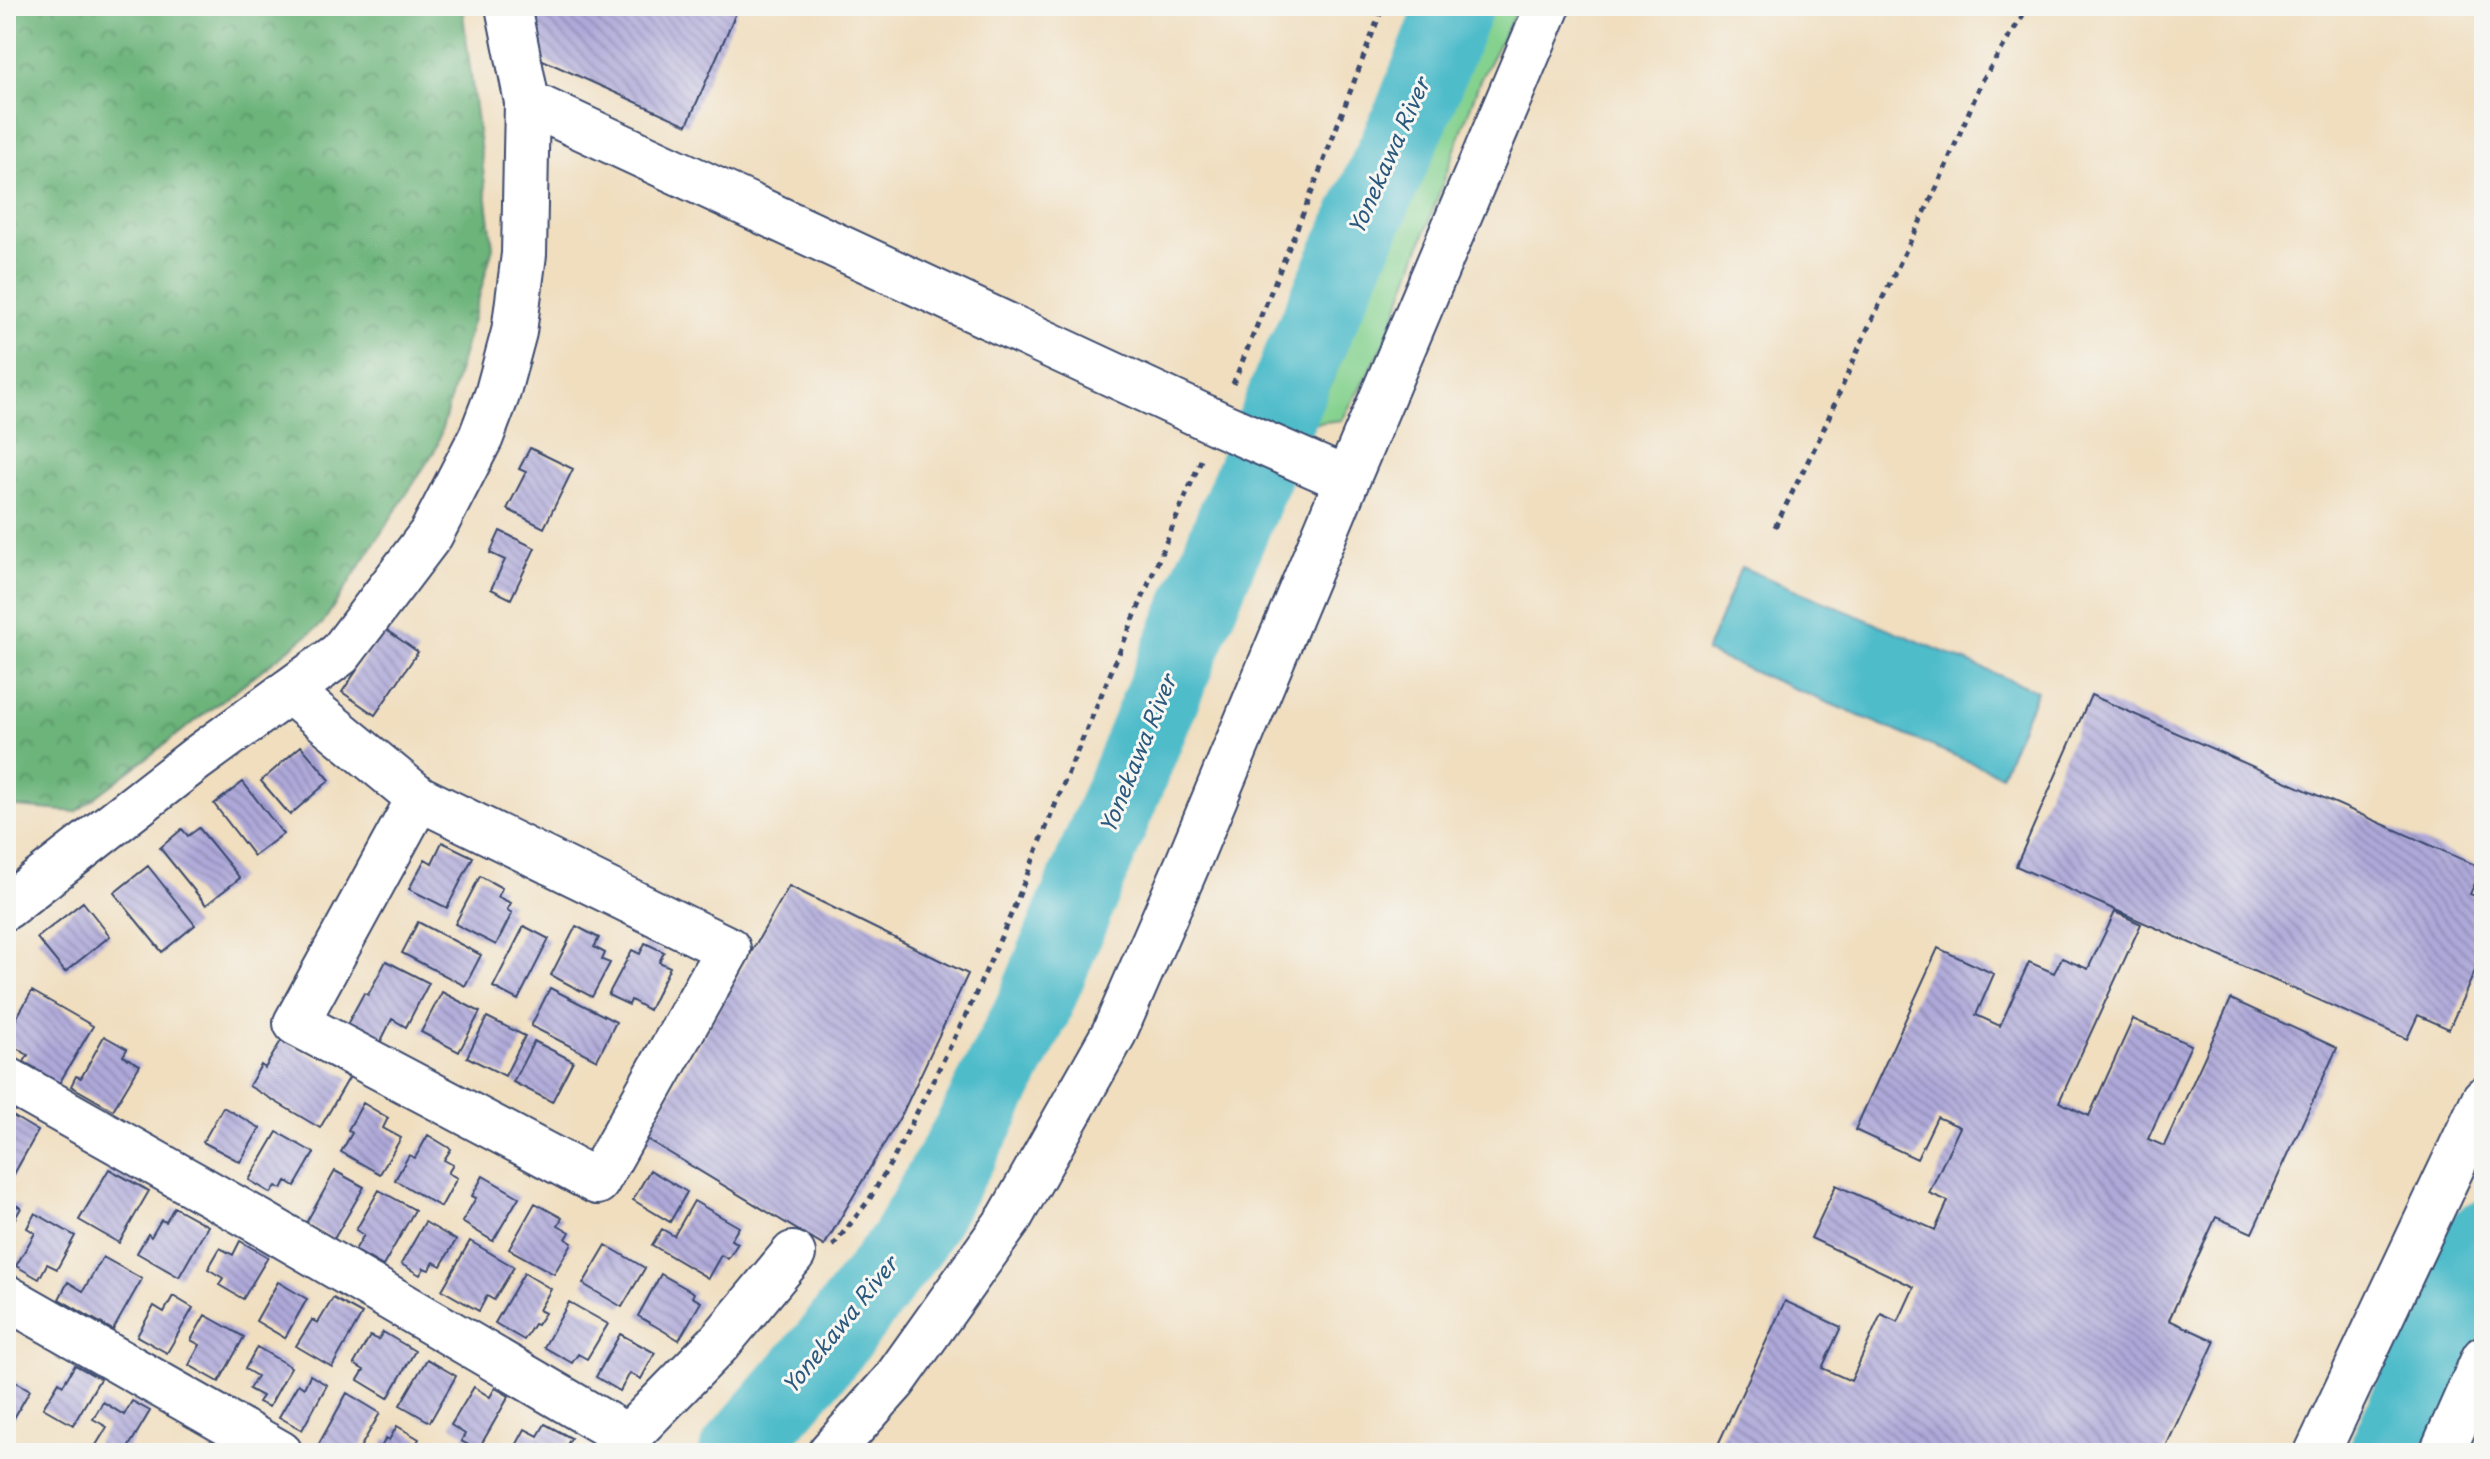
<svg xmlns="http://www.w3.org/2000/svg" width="2490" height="1459" viewBox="0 0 2490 1459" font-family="'Playpen Sans',sans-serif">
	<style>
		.grass { fill: #85d28f; stroke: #508076; stroke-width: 2 }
		.forest { fill: url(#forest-crowns); stroke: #44726c; stroke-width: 2 }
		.water { fill: #50bcca; stroke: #367694; stroke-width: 2 }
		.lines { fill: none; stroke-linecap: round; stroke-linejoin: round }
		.river { stroke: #50bcca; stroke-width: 76 }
		.building { fill: url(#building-back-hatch) }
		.street-casing { stroke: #3b496d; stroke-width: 48 }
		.path { stroke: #3b496d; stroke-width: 5; stroke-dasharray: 6 6; stroke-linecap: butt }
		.street { stroke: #fff; stroke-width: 44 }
		.labels { text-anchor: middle; stroke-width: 6; stroke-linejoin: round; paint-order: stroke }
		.water-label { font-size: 22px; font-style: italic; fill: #2b597e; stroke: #f6f6f2 }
	</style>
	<defs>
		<pattern id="forest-crowns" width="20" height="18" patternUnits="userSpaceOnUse" patternTransform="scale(2)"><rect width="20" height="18" fill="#6cb47a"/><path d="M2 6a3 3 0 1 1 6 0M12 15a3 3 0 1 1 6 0" fill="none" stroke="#589367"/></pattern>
		<pattern id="building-back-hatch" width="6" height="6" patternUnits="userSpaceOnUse" patternTransform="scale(2)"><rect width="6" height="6" fill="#afa9d9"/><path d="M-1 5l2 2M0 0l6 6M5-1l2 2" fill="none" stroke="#8e8ab3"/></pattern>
	</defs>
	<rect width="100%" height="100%" fill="#f6f6f2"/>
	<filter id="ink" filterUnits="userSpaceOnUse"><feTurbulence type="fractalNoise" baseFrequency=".0125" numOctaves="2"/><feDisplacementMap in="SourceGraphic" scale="16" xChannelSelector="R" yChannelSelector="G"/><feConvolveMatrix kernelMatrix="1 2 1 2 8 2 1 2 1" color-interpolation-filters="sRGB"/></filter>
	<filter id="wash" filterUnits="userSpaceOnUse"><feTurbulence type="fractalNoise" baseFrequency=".006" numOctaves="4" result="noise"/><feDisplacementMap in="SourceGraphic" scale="32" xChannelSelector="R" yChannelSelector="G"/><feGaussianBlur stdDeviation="1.8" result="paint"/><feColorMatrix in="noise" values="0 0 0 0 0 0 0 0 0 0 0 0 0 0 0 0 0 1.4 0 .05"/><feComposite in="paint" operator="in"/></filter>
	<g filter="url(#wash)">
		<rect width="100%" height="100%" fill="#f0debf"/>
		<path class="grass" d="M1494 6H1519L1480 80 1385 343 1342 420 1314 423Z"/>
		<path class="forest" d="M6 6H462L493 247 437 447 322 624 76 812 6 806Z"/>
		<path class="water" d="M1741 567 2037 691 2001 775 1706 652Z"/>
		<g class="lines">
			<path class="river" d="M737 1453 828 1347 907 1243 973 1128 1033 1009 1298 366 1412 114 1455 6
				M2386 1453 2484 1238"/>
		</g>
		<g id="blocks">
			<path class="building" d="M524 6H739L687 125 536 57Z
				M530 448 573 469 544 528 507 509 526 472 519 469Z
				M500 531 535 548 511 599 491 589 505 560 490 553Z
				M385 629 418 652 375 715 342 692Z
				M2091 695 2482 868 2470 894 2484 900V951L2449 1029 2418 1015 2407 1039 2016 866Z
				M301 746 330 780 290 815 261 781Z
				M243 782 283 834 254 856 214 804Z
				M199 828 240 878 206 905 160 848 182 829 188 836Z
				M442 842 473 857 447 908 409 889 425 859 432 863Z
				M148 866 195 925 162 952 114 893Z
				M480 876 502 888 498 897 511 903 507 910 512 913 496 945 455 924Z
				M789 886 968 974 903 1112 824 1246 645 1138Z
				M83 902 110 936 65 972 37 938Z
				M2115 912 2141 924 2059 1102 2089 1116 2133 1019 2191 1045 2148 1139 2164 1146 2231 999 2337 1048 2252 1233 2216 1217 2169 1320 2215 1341 2163 1453H1714L1785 1301 1841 1327 1822 1368 1851 1381 1881 1314 1898 1322 1914 1287 1811 1238 1836 1185 1935 1230 1948 1201 1929 1193 1960 1127 1937 1117 1917 1159 1855 1130 1938 948 1994 974 1976 1015 2000 1026 2029 962 2054 973 2062 958 2088 969Z
				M418 922 481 955 465 986 402 953Z
				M524 926 549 939 518 1000 493 987Z
				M576 926 599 938 594 947 605 953 602 960 610 963 592 997 551 975Z
				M645 943 664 952 659 962 670 967 649 1010 631 1000 629 1005 608 995 632 950 640 954Z
				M386 961 429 983 406 1027 392 1019 377 1049 343 1032 364 993 368 995Z
				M550 988 616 1022 597 1060 531 1026Z
				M32 991 93 1026 57 1087 32 1072 35 1068 24 1062 28 1055 6 1042V1036Z
				M442 992 480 1012 459 1052 421 1032Z
				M487 1017 525 1036 505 1076 467 1057Z
				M104 1036 127 1049 123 1056 140 1065 113 1110 71 1086 76 1076 81 1078Z
				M282 1039 349 1078 320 1128 249 1086 261 1065 265 1068Z
				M534 1041 573 1061 552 1102 513 1082Z
				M363 1103 388 1118 383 1128 401 1138 380 1174 341 1152 352 1133 348 1130Z
				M223 1107 260 1128 240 1162 203 1142Z
				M6 1112 38 1131 9 1183 6 1181Z
				M277 1132 314 1153 295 1186 286 1181 282 1189 276 1186 271 1193 249 1180Z
				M428 1135 451 1149 444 1160 453 1165 448 1173 457 1178 441 1207 395 1180 409 1155 415 1158Z
				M109 1169 149 1191 119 1243 79 1220Z
				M650 1170 687 1192 670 1222 633 1200Z
				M335 1171 364 1187 334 1239 306 1223Z
				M483 1176 519 1197 493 1241 462 1222 476 1198 472 1196Z
				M379 1190 415 1210 383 1266 355 1250 364 1235 356 1230Z
				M6 1200 21 1208 6 1234Z
				M694 1201 739 1227 731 1240 738 1243 728 1259 721 1255 708 1278 652 1245 662 1229 674 1236Z
				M535 1203 562 1218 558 1225 570 1232 566 1239 572 1243 554 1274 509 1249Z
				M174 1207 208 1226 179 1277 137 1253 148 1234 151 1237 161 1220 166 1222Z
				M35 1213 75 1236 57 1269 47 1264 39 1279 16 1266 35 1233 27 1228Z
				M425 1222 456 1240 441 1266 434 1262 429 1270 424 1268 420 1275 401 1264Z
				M240 1241 268 1257 243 1299 219 1285 223 1278 208 1269 220 1248 233 1255Z
				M470 1241 514 1267 494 1300 487 1296 479 1311 442 1290Z
				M606 1245 645 1268 622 1307 583 1284Z
				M103 1257 142 1279 113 1330 59 1299 68 1282 83 1291Z
				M524 1273 551 1289 539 1310 545 1313 537 1325 534 1324 524 1340 495 1323Z
				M661 1274 694 1293 692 1297 701 1302 679 1340 638 1316Z
				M278 1282 307 1299 285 1338 256 1321Z
				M173 1296 193 1308 167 1353 137 1336 154 1306 164 1312Z
				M333 1298 362 1314 332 1367 296 1346 312 1320 318 1323Z
				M569 1302 608 1324 587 1359 578 1354 572 1363 544 1347Z
				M205 1315 244 1337 219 1382 189 1365 200 1345 191 1340Z
				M383 1332 415 1351 388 1398 358 1380 364 1370 354 1364 370 1336 378 1340Z
				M620 1334 655 1353 641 1379 630 1373 620 1391 596 1377Z
				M257 1347 291 1367 269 1407 258 1402 262 1396 249 1389 257 1376 245 1369Z
				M427 1359 456 1376 430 1422 400 1405Z
				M75 1365 100 1379 73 1425 43 1408 59 1382 63 1385Z
				M310 1375 327 1385 302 1430 279 1417 298 1384 304 1388Z
				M6 1376 30 1390 6 1432Z
				M474 1387 490 1397 495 1388 509 1396 478 1450 461 1441 465 1434 451 1425Z
				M347 1393 380 1413 357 1453H323L316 1449Z
				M132 1401 150 1411 125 1453H99L93 1450 107 1427 93 1419 103 1402 124 1415Z
				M545 1424 571 1438 562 1453H512L525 1429 538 1436Z
				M397 1426 419 1439 411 1453H378L386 1438 389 1440Z"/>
		</g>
	</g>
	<g filter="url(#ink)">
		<use href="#blocks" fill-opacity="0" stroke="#3b496d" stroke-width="2"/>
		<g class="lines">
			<defs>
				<path id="street" d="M527 102 1224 426 1347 480
					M289 691 419 798 728 949 597 1182 296 1023 419 798
					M6 907 196 759 340 654 431 534 481 437 497 395 514 332 524 254 527 102 508 6
					M6 1079 260 1222 628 1437
					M6 1297 280 1453
					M612 1453 719 1343 793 1254
					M830 1453 894 1381 1009 1219 1114 1033 1187 865 1347 480 1548 6
					M2317 1453 2484 1099
					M2442 1453 2484 1358"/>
			</defs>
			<use href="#street" class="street-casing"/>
			<path class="path" d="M2004 6 2023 15
				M1233 384 1311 194 1383 6
				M1775 527 1821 435 1866 332 1938 185 1982 81 2023 15 2035 6
				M833 1246 869 1200 896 1154 969 1009 1013 910 1066 778 1201 460"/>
			<use href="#street" class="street"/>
		</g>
	</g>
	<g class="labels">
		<g class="water-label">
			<text transform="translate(1389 156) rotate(-66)" y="8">Yonekawa River</text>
			<text transform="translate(1138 754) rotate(-68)" y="8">Yonekawa River</text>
			<text transform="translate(840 1325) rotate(-51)" y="8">Yonekawa River</text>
		</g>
	</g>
	<rect width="2490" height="1459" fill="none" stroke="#f6f6f2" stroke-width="32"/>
</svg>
